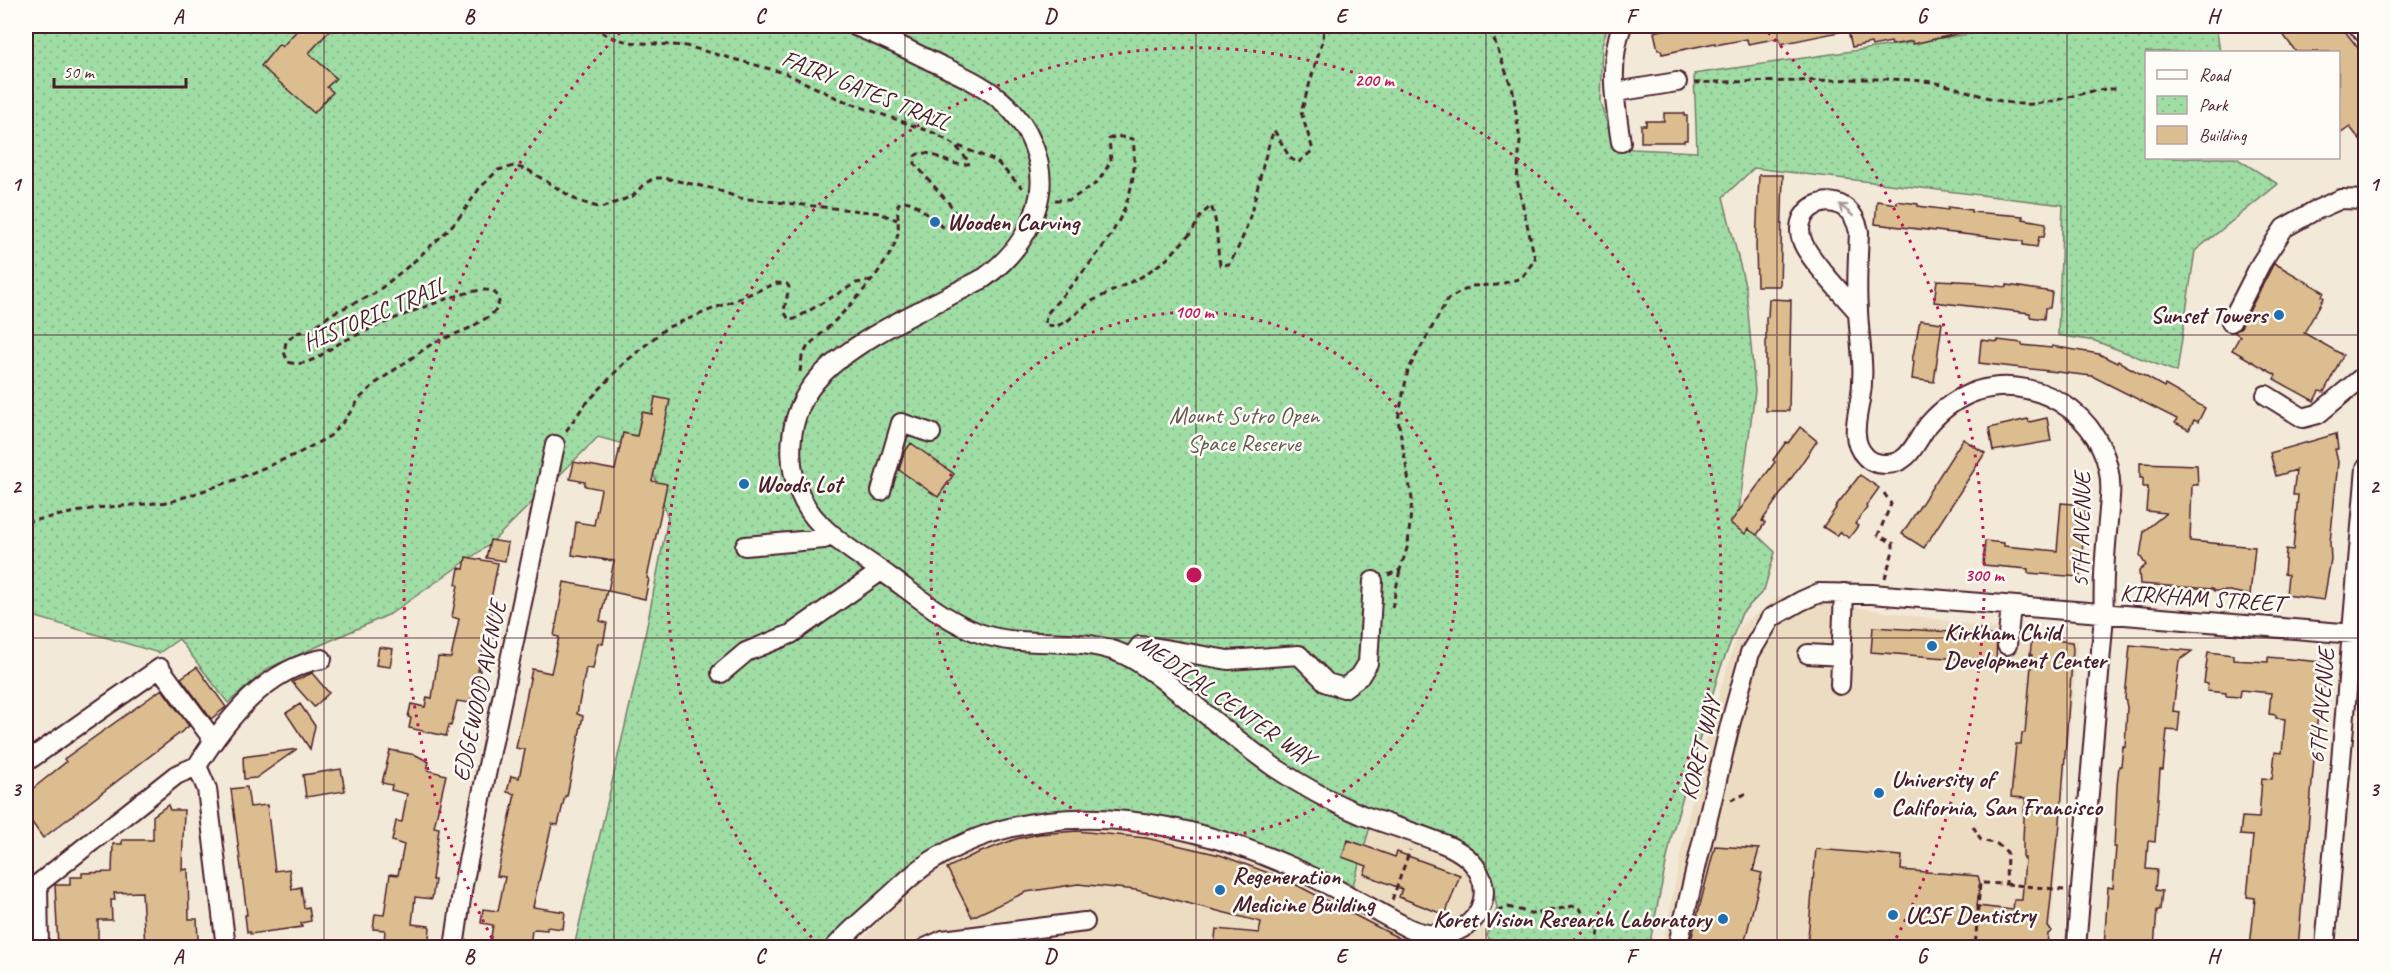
<svg xmlns="http://www.w3.org/2000/svg" width="2391" height="973" viewBox="0 0 2391 973" font-family="Caveat,sans-serif">
	<style>
		.built { fill: #ecdcc2 }
		.park { fill: url(#park-dots); stroke: #747e68; stroke-width: 1.5 }
		.building { fill: #dbbd8f; stroke: #4a1f2b; stroke-width: 1.5 }
		.lines { fill: none; stroke-linecap: round; stroke-linejoin: round }
		.minor-casing { stroke: #4a1f2b; stroke-width: 22 }
		.path { stroke: #4a1f2b; stroke-width: 3; stroke-dasharray: 6 4.5; stroke-linecap: butt }
		.minor { stroke: #fdfcf7; stroke-width: 18 }
		.oneway { stroke: #ac999b }
		.grid { fill: none; stroke: #4a1f2b; stroke-width: 1.5; stroke-opacity: 0.55 }
		.ring { fill: none; stroke: #c2185b; stroke-width: 3; stroke-dasharray: 3 6 }
		.poi-dot { fill: #1f6fb2; stroke: #fdfcf7; stroke-width: 2 }
		.labels { text-anchor: middle; stroke-width: 5; stroke-linejoin: round; paint-order: stroke }
		.street-label { font-size: 24px; fill: #4a1f2b; stroke: #fdfcf7 }
		.poi-label { font-size: 24px; font-weight: bold; fill: #4a1f2b; stroke: #fdfcf7; text-anchor: start }
		.park-label { font-size: 24px; fill: #645850; stroke: #fdfcf7 }
		.centre { fill: #c2185b; stroke: #fdfcf7; stroke-width: 3 }
		.ring-label { font-size: 18px; text-anchor: middle; font-weight: bold; fill: #c2185b; stroke: #fdfcf7; stroke-width: 5; stroke-linejoin: round; paint-order: stroke }
		.neatline { fill: none; stroke: #4a1f2b; stroke-width: 2 }
		.grid-label { font-size: 20px; text-anchor: middle; font-weight: bold; fill: #4a1f2b }
	</style>
	<defs>
		<pattern id="park-dots" width="8" height="8" patternUnits="userSpaceOnUse" patternTransform="scale(1.5)"><rect width="8" height="8" fill="#9fdda5"/><path d="M2 2h.1M6 6h.1" fill="none" stroke="#8abd8e" stroke-width="1.8" stroke-linecap="round"/></pattern>
	</defs>
	<rect width="100%" height="100%" fill="#f3e9d8"/>
	<filter id="ink" filterUnits="userSpaceOnUse"><feTurbulence type="fractalNoise" baseFrequency=".0167" numOctaves="2"/><feDisplacementMap in="SourceGraphic" scale="12" xChannelSelector="R" yChannelSelector="G"/><feConvolveMatrix kernelMatrix="1 2 1 2 8 2 1 2 1" color-interpolation-filters="sRGB"/></filter>
	<g filter="url(#ink)">
		<path class="built" d="M1780 596 2078 640 2049 947 1662 948 1702 750 1740 626Z
			M1374 813 1479 857 1478 920 1496 947 853 948 950 851 1067 818 1159 826 1350 896Z"/>
		<path class="park" d="M26 26H1608L1602 45 1600 102 1612 139 1632 149 1697 152 1694 74 2025 26H2216L2220 52H2146V158H2238L2239 160 2278 184 2195 251 2177 372 2095 341 2058 335 2063 205 1754 168 1723 197 1746 289 1755 391 1738 517 1775 552 1764 590 1742 613 1719 672 1672 834 1649 947H1495L1487 936 1497 908 1491 880 1479 857 1454 842 1374 813 1353 885 1247 841 1115 815 1075 810 1017 821 954 840 828 947H574L640 661 668 518 646 450 598 437 489 545 390 614 267 669 228 703 179 639 159 653 26 614Z"/>
		<path class="building" d="M301 26H334L309 53 336 78 327 87 333 92 314 113 261 66 279 44 282 47Z
			M1666 26H1839V32L1781 44 1779 38 1748 44 1747 39 1715 45V43L1662 54 1661 50H1658L1654 32 1667 29Z
			M1847 26H1961V33L1913 44 1912 41 1892 45 1891 42 1872 46 1871 43 1852 47Z
			M2277 26H2341L2355 44 2366 59V148L2350 127 2338 135V52H2296Z
			M1664 113H1684V116H1687V140H1684V142H1641V125H1646V121H1664Z
			M1759 175H1783L1780 286H1757L1756 245Z
			M1877 201 1897 204V201L1918 204V206L1948 210V207L1971 210V212L2023 216V219L2046 223 2044 237H2039L2037 247 2023 245V241L1875 224Z
			M2274 263 2324 292 2322 296 2324 298 2304 333 2343 355 2324 392 2319 391 2314 401 2274 379 2276 375 2232 350 2240 336 2234 332 2241 327Z
			M1937 280 1977 282V284L2007 287V285L2052 292 2050 308H2045L2044 319 2030 317V313L1934 302Z
			M1769 299 1791 300 1789 411H1766V317H1768Z
			M1920 320 1942 323 1934 382 1912 379 1914 361H1912Z
			M1981 340 1998 342V340L2022 343V345L2051 348 2052 346 2099 354 2117 363 2118 361 2164 387 2165 385 2205 408 2198 422 2194 420 2189 430 2175 423 2177 419 2092 376 1979 363Z
			M655 397 670 400 652 481 667 484 647 578 649 579 645 599 608 591 614 561 572 555 576 522 594 525 601 489 585 486V482L570 479 574 462 615 470 623 433 637 436 642 412 652 414Z
			M2047 418 2051 441 1993 451 1989 428 2028 419 2029 422Z
			M1800 427 1817 441 1762 521 1765 523 1757 535 1748 529 1745 534 1730 523 1775 462 1773 460 1786 442 1788 443Z
			M2336 434 2338 449H2335L2338 462 2330 543 2331 559 2324 600 2286 595 2288 575 2284 574 2286 549 2293 550 2298 495H2293L2296 470 2276 476 2270 453Z
			M1963 439 1985 453 1924 548 1902 534Z
			M911 443 954 474 938 497 899 470 904 453Z
			M2140 463 2197 465 2198 485H2192L2190 541 2255 547 2250 595 2230 591H2214L2212 589 2140 584 2139 571 2146 565 2140 556 2144 531 2166 513 2146 511 2148 487H2143V478H2140Z
			M1860 475 1879 488 1866 506 1867 508 1855 524 1858 526 1849 538 1840 532 1837 536 1823 527 1836 508 1835 507Z
			M2061 503 2086 505 2080 577 2028 573V569L1983 565 1985 541 2004 543V546L2057 551Z
			M490 540 508 543 505 561 486 558Z
			M466 557 498 563 490 604 494 605 478 670H480L475 697 471 699 470 703 457 701 451 726 449 725 446 736 409 728 411 718 408 717 411 704 425 707 427 697 432 698 438 657 451 658 459 619 452 617 458 585 456 584 459 568 464 569Z
			M564 582 607 590 600 621 607 623 603 644 598 643 593 669 586 668 577 714 583 716 567 796H565L558 825 552 824 533 907 565 912 563 929 547 927V930L535 929 532 931 530 944 523 943V948H489L493 925 481 923 483 909 498 911 505 877 497 876 515 794 507 792 511 776 519 778 525 750 516 748 532 669 551 673 559 637 554 636Z
			M1873 627 1951 632V631L1997 636 1996 665 1959 662V659L1871 652Z
			M2032 638 2072 642 2073 649 2059 835 2057 837 2048 927 2052 931 2048 934 2047 948H1807L1816 849 1902 856 1901 870 1978 876 1980 883 1977 906 2013 910 2014 900H2022L2025 858H2023V839L2025 798 2011 797 2016 744H2021L2022 733H2025L2032 655H2030Z
			M2130 645 2192 651 2179 661 2173 711 2180 712 2178 731 2167 730 2163 770H2160L2155 842 2148 841 2146 869 2157 870 2155 890 2162 891 2160 910H2157L2154 948H2104L2108 887 2113 888 2116 847H2114L2117 786 2119 766H2121L2123 746 2125 747 2127 707 2125 698Z
			M379 647 393 649 390 667 376 665Z
			M2208 652 2233 655V660L2268 662V657L2321 662 2320 683 2324 687 2321 690 2317 723 2298 948H2250L2255 898 2247 897 2253 836 2240 835 2242 817 2259 818 2262 778 2272 779 2275 752 2282 753 2285 719 2276 718V715L2269 714 2271 693 2241 690 2240 697 2226 696V693L2207 691 2208 684 2204 683Z
			M197 667 226 707 211 719 181 678Z
			M312 673 329 693 314 707 292 682Z
			M162 689 189 726 43 838 26 814V794L66 762 64 759Z
			M300 704 315 726 310 749 286 713Z
			M297 749 256 778 244 779 243 757Z
			M390 750 416 755 429 762 427 770 446 775 434 827 439 828 432 880H435L432 899 415 897 412 924 429 926 430 928 428 948H401L384 944 385 930 373 929 375 914 384 915 390 874 398 875 404 845 392 841 396 821 402 822 407 794 391 790 392 785 382 783Z
			M341 769 345 791 306 797 303 775Z
			M247 787 250 807 267 805 275 871 289 869 292 889 301 887 304 908 309 907 311 921 301 923 302 927 250 934V932H247L245 915H247L231 789Z
			M168 805 170 810H184L182 870 188 869 189 919H197L198 940H195V948H145L142 892 114 893 115 900H111L112 920H98V948H58L55 885H70V877H82V873L112 872 113 844H122V840H153V816Z
			M1077 831 1146 838 1220 855 1285 879 1418 948 1214 947 1216 929 1259 933 1261 922 1136 890 1078 884 1026 892 972 917 947 868 973 855 1016 839 1039 834Z
			M1348 840 1395 857 1397 852 1460 875 1445 915 1399 897 1402 889 1364 874 1367 866 1342 857Z
			M1715 846 1759 849 1753 871 1762 873 1743 948H1689Z"/>
		<g class="lines">
			<defs>
				<path id="minor" d="M2358 26 2366 35
					M1616 92 1677 82
					M1621 142C1615 105 1608 61 1622 26
					M1858 312C1844 296 1810 260 1803 243 1786 202 1849 182 1859 232 1858 258 1856 284 1858 310 1859 341 1866 369 1860 400 1857 418 1850 441 1865 456 1870 462 1877 464 1885 464 1911 464 1915 441 1929 424 1942 409 1959 397 1977 391 2045 371 2116 426 2110 497 2107 537 2102 575 2104 615L2076 948
					M2231 322 2261 263 2284 228 2314 211 2341 199 2366 200
					M2266 395 2303 418 2318 414 2366 374
					M881 491 901 423 931 433
					M745 546 824 539 833 535
					M2007 645 2011 606
					M1808 654 1842 656
					M1131 658 1140 646 1153 647 1228 660 1299 655 1327 683 1344 688 1360 676 1368 663 1373 581
					M721 673 746 652 791 634 881 571
					M1840 685 1844 593
					M26 762 160 668 214 741
					M197 766 207 789 226 948
					M197 766C226 720 266 669 322 659
					M39 948 38 884 176 775 197 766
					M454 948 463 885 555 445
					M834 948C849 931 867 916 884 901 900 887 915 871 933 860 1041 793 1177 817 1287 865 1329 883 1368 907 1408 928 1477 959 1519 874 1444 844 1417 833 1389 825 1362 815 1331 802 1302 786 1274 767 1244 746 1215 722 1186 698 1168 684 1151 669 1131 658 1083 632 1029 651 979 633 946 621 918 597 890 577 867 560 840 545 820 524 783 486 782 422 815 382 851 339 934 305 984 278 1010 259 1028 237 1037 206 1049 167 1029 122 997 97 977 81 952 71 929 60 905 48 880 36 855 26
					M925 948 943 940 1085 922
					M1677 948 1730 725 1750 653 1771 618 1801 601 1819 593 1872 594 2366 635
					M2325 948 2366 468"/>
			</defs>
			<use href="#minor" class="minor-casing"/>
			<path class="path" d="M593 26 608 36 628 42 686 46 785 73 839 99 934 133 953 144 996 161 1022 188
				M1694 83C1729 81 1764 82 1800 81 1841 80 1882 77 1923 81 1957 84 1988 102 2021 104 2055 106 2084 88 2116 89
				M1055 200H1070L1098 182 1111 161 1109 139 1116 136 1133 139C1143 218 1090 261 1046 315L1045 325 1056 326 1066 322 1090 302 1141 277 1167 259 1192 232 1201 215 1211 206C1219 226 1216 244 1220 265L1229 264C1255 224 1257 174 1274 130L1290 158 1298 163 1313 150 1301 112 1323 39 1324 26
				M800 372 802 357 808 346C834 323 892 267 898 233 899 223 897 214 898 204L904 201C925 204 932 226 951 230L958 224 953 208 915 164V156C928 144 951 171 970 163L955 145
				M566 431 583 407 623 364 666 328 777 283 787 284 789 287 784 311 789 320 795 319 856 283 870 281
				M1884 493 1891 504 1878 535 1893 543V551L1885 578
				M26 522 96 508 170 502 235 480 299 453 330 436 345 420 360 398 376 383 433 343 470 328 488 317 496 310 499 302 498 296C494 292 492 290 486 290 461 289 368 329 342 342 324 351 309 369 288 362L284 352 286 342 296 333 310 330 333 313 374 294 411 264 447 231 462 214 479 189 498 170 514 166 528 170 578 201 601 208 633 196 643 185 654 178H664L715 189 739 198 879 213 897 220
				M1388 575 1400 570 1408 545 1412 499 1398 419 1408 370 1448 299 1472 286 1497 285 1522 278 1535 259 1517 180 1520 141 1513 91 1489 26
				M1392 608 1400 570
				M1731 800 1748 793
				M1973 826 1981 840 1997 844 2007 852 2006 884 1980 883 1975 948
				M2006 884 2064 890
				M1392 900 1410 850
				M1498 911 1508 907 1534 914 1573 906 1579 907 1586 919 1599 929 1597 948
				M660 943 698 945V948"/>
			<use href="#minor" class="minor"/>
		</g>
		<defs><path id="oneway-shaft" d="M-6 0H5M1.5-3L5.5 0L1.5 3" fill="none" stroke-width="1.6" stroke-linecap="round" stroke-linejoin="round" transform="scale(1.5)"/></defs>
		<use class="oneway" href="#oneway-shaft" transform="translate(1846 210) rotate(-140)"/>
	</g>
	<path class="grid" d="M324 26V948M614 26V948M905 26V948M1196 26V948M1486 26V948M1777 26V948M2067 26V948M26 335H2366M26 638H2366"/>
	<g class="ring">
		<circle cx="1194" cy="575" r="263"/>
		<path d="M818 944A527 527 0 1 1 1570 944"/>
		<path d="M496 946A790 790 0 0 1 626 26M1762 26A790 790 0 0 1 1892 946"/>
	</g>
	<g class="poi-dot">
		<circle cx="935" cy="222" r="6"/>
		<circle cx="2279" cy="315" r="6"/>
		<circle cx="744" cy="484" r="6"/>
		<circle cx="1932" cy="646" r="6"/>
		<circle cx="1879" cy="793" r="6"/>
		<circle cx="1220" cy="890" r="6"/>
		<circle cx="1893" cy="915" r="6"/>
		<circle cx="1723" cy="919" r="6"/>
	</g>
	<g class="labels">
		<g class="street-label">
			<text transform="translate(866 90) rotate(22)" y="8">FAIRY GATES TRAIL</text>
			<text transform="translate(374 314) rotate(-23)" y="8">HISTORIC TRAIL</text>
			<text transform="translate(2081 530) rotate(-89)" y="8">5TH AVENUE</text>
			<text transform="translate(2202 598) rotate(4)" y="8">KIRKHAM STREET</text>
			<text transform="translate(479 691) rotate(-78)" y="8">EDGEWOOD AVENUE</text>
			<text transform="translate(1226 700) rotate(35)" y="8">MEDICAL CENTER WAY</text>
			<text transform="translate(2321 706) rotate(-85)" y="8">6TH AVENUE</text>
			<text transform="translate(1700 748) rotate(-76)" y="8">KORET WAY</text>
		</g>
		<g class="poi-label">
			<text x="947" y="230">Wooden Carving</text>
			<text x="2267" y="323" text-anchor="end">Sunset Towers</text>
			<text x="756" y="492">Woods Lot</text>
			<text x="1944" y="640">Kirkham Child<tspan x="1944" dy="28">Development Center</tspan></text>
			<text x="1891" y="787">University of<tspan x="1891" dy="28">California, San Francisco</tspan></text>
			<text x="1232" y="884">Regeneration<tspan x="1232" dy="28">Medicine Building</tspan></text>
			<text x="1905" y="923">UCSF Dentistry</text>
			<text x="1711" y="927" text-anchor="end">Koret Vision Research Laboratory</text>
		</g>
		<g class="park-label">
			<text x="1244" y="423">Mount Sutro Open<tspan x="1244" dy="28">Space Reserve</tspan></text>
		</g>
	</g>
	<circle cx="1194" cy="575" r="9" class="centre"/>
	<g class="ring-label">
		<text x="1374" y="86">200 m</text>
		<text x="1194" y="318">100 m</text>
		<text x="1984" y="581">300 m</text>
	</g>
	<rect width="2391" height="973" fill="none" stroke="#fdfcf7" stroke-width="66"/>
	<rect x="2145" y="51" width="195" height="108" fill="#fdfcf7" stroke="#b5a4a5" stroke-width="1.5"/>
	<rect x="2157" y="70" width="30" height="9" fill="#fdfcf7" stroke="#b5a4a5" stroke-width="1.5"/>
	<text x="2199" y="81" font-size="18" fill="#4a1f2b">Road</text>
	<rect x="2157" y="96" width="30" height="18" fill="url(#park-dots)" stroke="#b5a4a5" stroke-width="1.5"/>
	<text x="2199" y="111" font-size="18" fill="#4a1f2b">Park</text>
	<rect x="2157" y="126" width="30" height="18" fill="#dbbd8f" stroke="#b5a4a5" stroke-width="1.5"/>
	<text x="2199" y="141" font-size="18" fill="#4a1f2b">Building</text>
	<path d="M54 78v9h132v-9" fill="none" stroke="#4a1f2b" stroke-width="3"/>
	<text x="63" y="78" font-size="18" fill="#4a1f2b" stroke="#fdfcf7" stroke-width="4.5" paint-order="stroke">50 m</text>
	<rect x="33" y="33" width="2325" height="907" class="neatline"/>
	<g class="grid-label">
		<text x="178" y="23">A</text>
		<text x="469" y="23">B</text>
		<text x="760" y="23">C</text>
		<text x="1050" y="23">D</text>
		<text x="1341" y="23">E</text>
		<text x="1631" y="23">F</text>
		<text x="1922" y="23">G</text>
		<text x="2213" y="23">H</text>
		<text x="16" y="191">1</text>
		<text x="2374" y="191">1</text>
		<text x="16" y="493">2</text>
		<text x="2374" y="493">2</text>
		<text x="16" y="796">3</text>
		<text x="2374" y="796">3</text>
		<text x="178" y="963">A</text>
		<text x="469" y="963">B</text>
		<text x="760" y="963">C</text>
		<text x="1050" y="963">D</text>
		<text x="1341" y="963">E</text>
		<text x="1631" y="963">F</text>
		<text x="1922" y="963">G</text>
		<text x="2213" y="963">H</text>
	</g>
</svg>
